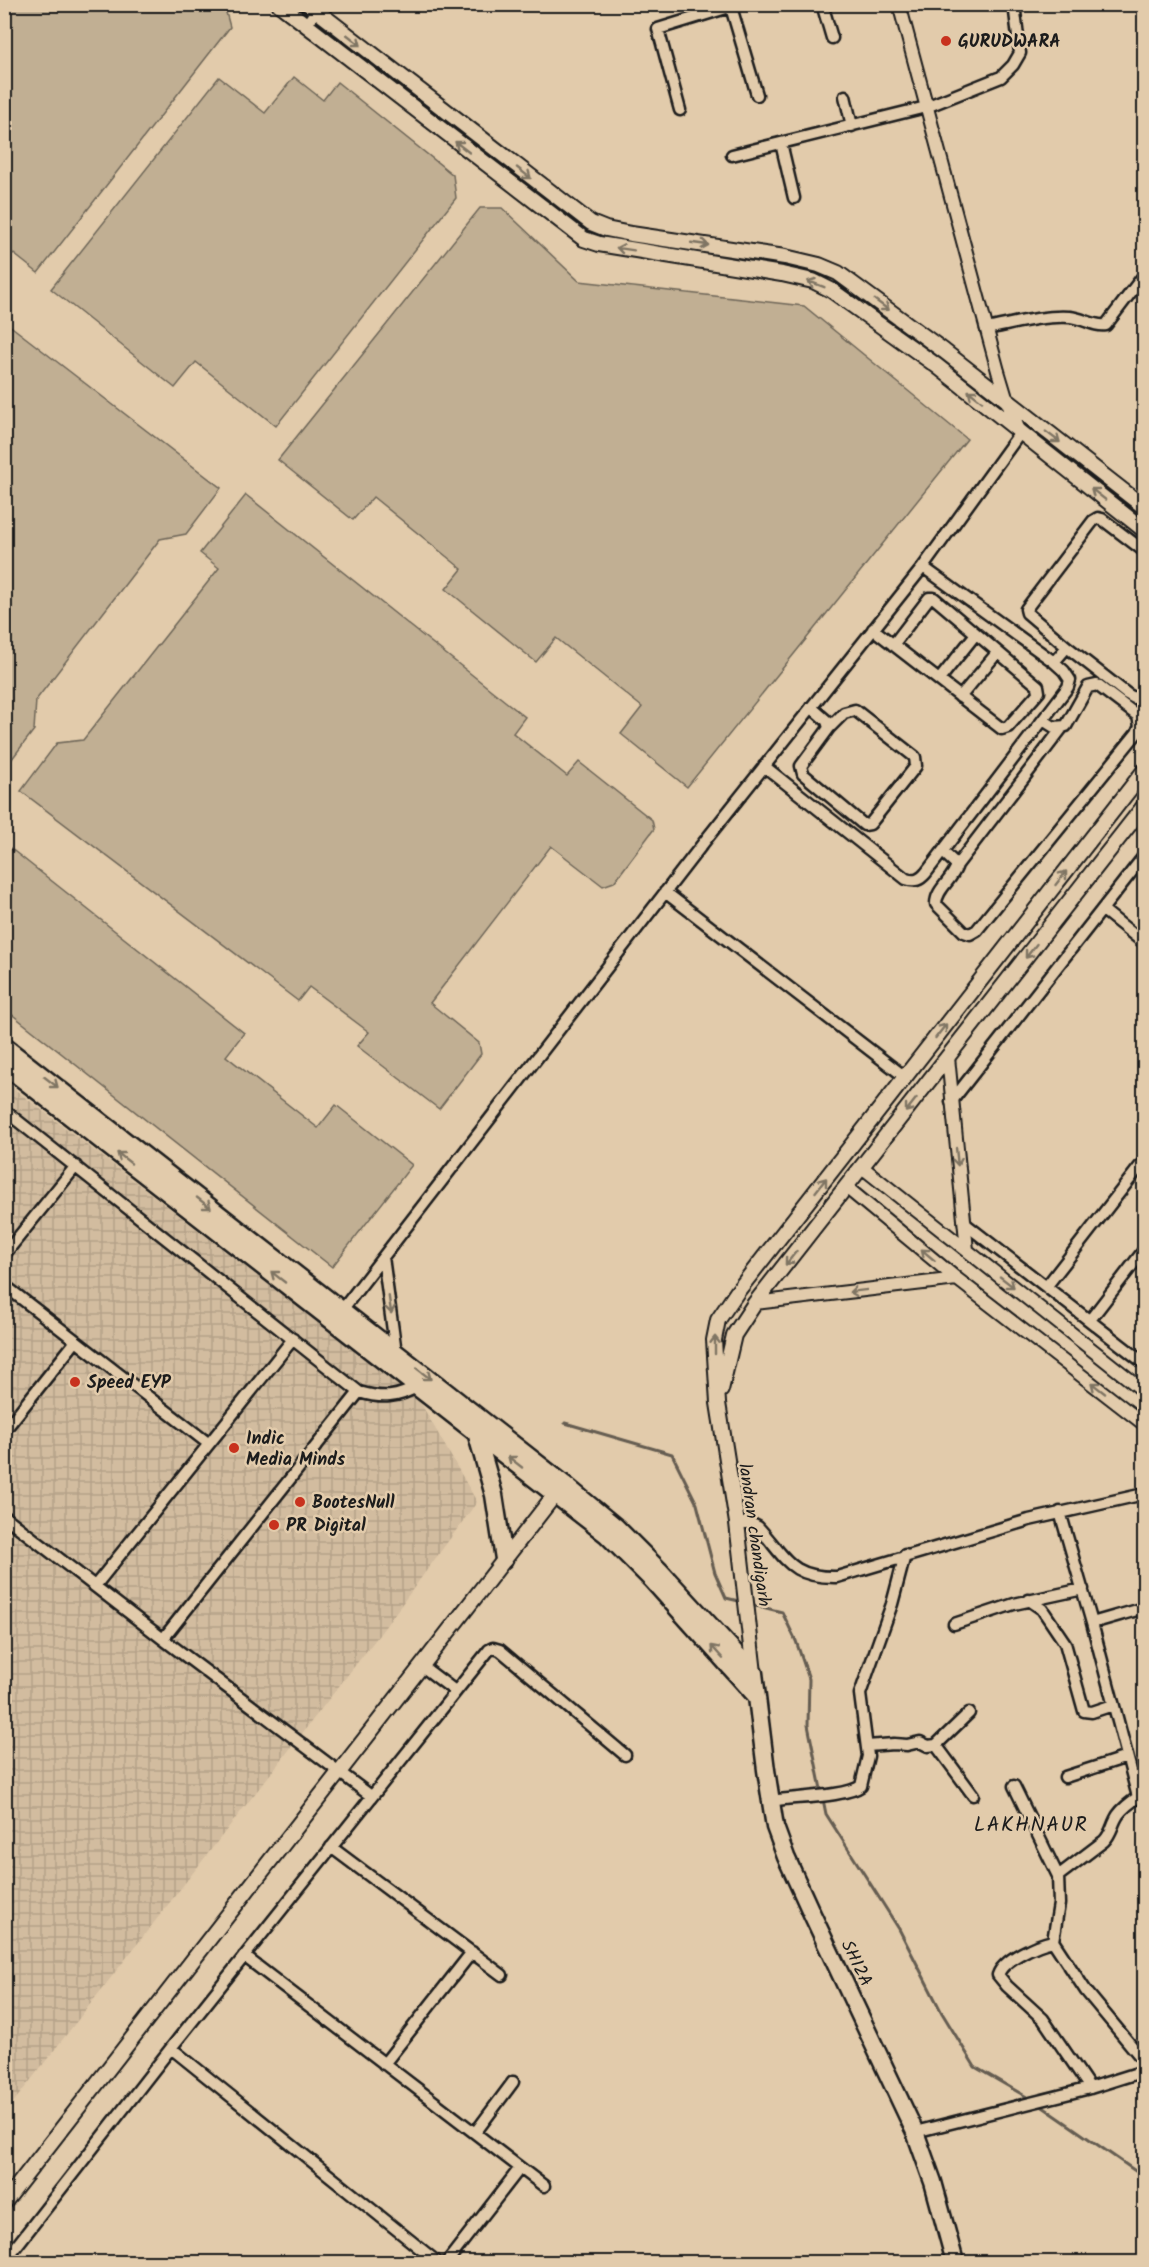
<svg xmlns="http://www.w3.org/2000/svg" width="1149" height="2267" viewBox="0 0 1149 2267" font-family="Kalam,sans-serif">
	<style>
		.industrial { fill: url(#industrial-grid) }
		.grass { fill: #c1af93; stroke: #6e6658; stroke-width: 1.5 }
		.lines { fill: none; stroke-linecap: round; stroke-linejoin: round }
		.stream { stroke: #655d51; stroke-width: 3 }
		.minor-casing { stroke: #1c1c1c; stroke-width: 15 }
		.tertiary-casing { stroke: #1c1c1c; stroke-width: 16 }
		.secondary-casing { stroke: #1c1c1c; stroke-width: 18 }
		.primary-casing { stroke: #1c1c1c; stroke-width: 21 }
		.minor { stroke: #e2cbab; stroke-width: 10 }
		.tertiary { stroke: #e2cbab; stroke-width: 12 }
		.secondary { stroke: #e2cbab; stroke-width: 14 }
		.primary { stroke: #e2cbab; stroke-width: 16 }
		.oneway { stroke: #7f7464 }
		.poi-dot { fill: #c8321e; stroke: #e2cbab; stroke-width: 2 }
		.labels { text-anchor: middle; stroke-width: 5; stroke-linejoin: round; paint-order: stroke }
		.poi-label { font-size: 18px; font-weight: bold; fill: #1c1c1c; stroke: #e2cbab; text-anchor: start }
		.street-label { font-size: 18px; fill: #1c1c1c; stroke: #e2cbab }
		.quarter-label { font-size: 21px; letter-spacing: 1.5px; fill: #1c1c1c; stroke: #e2cbab }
	</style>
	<defs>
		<pattern id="industrial-grid" width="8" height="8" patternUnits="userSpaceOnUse" patternTransform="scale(1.5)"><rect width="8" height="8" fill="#d2bc9f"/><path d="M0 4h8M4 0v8" fill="none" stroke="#b4a188"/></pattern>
	</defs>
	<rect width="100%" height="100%" fill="#e2cbab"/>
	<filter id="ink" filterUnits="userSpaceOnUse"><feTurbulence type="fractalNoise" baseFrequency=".0167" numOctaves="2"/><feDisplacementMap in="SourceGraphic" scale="12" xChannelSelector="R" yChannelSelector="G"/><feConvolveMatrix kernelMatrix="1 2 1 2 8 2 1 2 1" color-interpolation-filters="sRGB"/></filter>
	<g filter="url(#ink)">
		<path class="industrial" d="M4 1081 419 1400 477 1502 379 1635 5 2113Z"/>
		<path class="grass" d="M4 5H224L230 27 38 273 5 247Z
			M219 77 265 113 294 77 323 100 337 82 453 175 456 198 276 426 196 362 175 388 51 289Z
			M480 208H502L579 281 804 306 967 439 687 787 621 734 642 707 556 638 536 662 446 589 462 569 373 497 353 520 278 460Z
			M4 321 221 488 186 534 160 539 36 700 34 730 5 768Z
			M246 495 525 717 513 733 567 776 579 762 652 820 654 829 614 882 603 886 551 846 430 1003 479 1043 481 1054 439 1109 357 1046 369 1032 309 987 298 1001 21 791 57 743 83 740 219 568 200 553Z
			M5 844 244 1033 226 1056 318 1128 336 1105 412 1165 332 1267 5 1009Z"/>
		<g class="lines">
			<path class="stream" d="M565 1423 672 1454 697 1504 715 1573 726 1598 743 1602
				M750 1604 782 1612 796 1641 809 1679 808 1725 826 1814 899 1929 942 2013 975 2067 1032 2100
				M1040 2105 1144 2177"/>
			<defs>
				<path id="minor" d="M822 4 832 38
					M731 7 757 95
					M306 25 321 4
					M845 96 852 126
					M680 110 658 29 739 4
					M781 143 794 198
					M732 155 926 107 1001 77 1013 65 1020 53 1014 4
					M986 329C1013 324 1043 315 1070 317 1083 318 1094 327 1106 325L1144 275
					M873 629 1002 729 1008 727 1039 692 1038 686 934 598H929L893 645
					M1067 647 1127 694 1134 698 1144 696
					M1054 662 1067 647 1027 613 1026 609 1093 521 1098 518 1102 519 1144 551
					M939 680 975 635
					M960 697 997 653
					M811 707 827 721 829 728 801 766 803 774 864 825 870 824 916 766 915 757 855 710 844 713 829 728
					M764 766 906 879C915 882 920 880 926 873L1068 687 1070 680 1064 671 1054 662 923 567
					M943 852 957 865C953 880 936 889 936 904L964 932 970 934 977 930 1137 733 1140 726 1138 716 1097 685 1088 687 1066 726 1054 727 1043 720
					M957 865 1062 728
					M665 892 905 1077
					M1103 910 1144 943
					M951 1102 1144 856
					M4 1110 359 1392 163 1639
					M964 1223 1144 1363
					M4 1255 76 1166
					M383 1257 396 1353
					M4 1285 209 1444
					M1046 1287 1144 1161
					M342 1310 708 837 923 567 1020 433
					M1090 1320 1144 1250
					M359 1392C382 1399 398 1398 418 1386
					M4 1431 76 1341
					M1060 1512 1092 1623 1138 1797
					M4 1516 163 1639 371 1796
					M737 1523H750L758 1527C786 1557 789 1578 837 1577L1029 1520 1144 1494
					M95 1586 293 1339
					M1029 1600 1042 1609 1065 1643 1084 1711 1092 1712 1113 1705
					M1092 1623 1144 1608
					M954 1624 1014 1604 1083 1589
					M422 1666 455 1691
					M936 1745 973 1795
					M867 1746 894 1744 907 1745 920 1742 928 1746 936 1745 969 1713
					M1065 1777 1127 1757
					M1014 1786 1058 1876 1059 1904 1053 1941 1086 1991 1144 2061
					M770 1801C791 1797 846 1797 861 1786L868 1756 860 1694 892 1604 905 1555
					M331 1847 502 1975
					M1058 1876 1104 1841C1112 1833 1112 1824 1118 1815 1124 1806 1135 1799 1144 1793
					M1053 1941C1038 1944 1003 1959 998 1975L1007 1986 1043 2019 1090 2088
					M244 1956 544 2186
					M171 2048 437 2262
					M384 2064 472 1952
					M915 2132 1090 2088 1144 2071
					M475 2133 513 2082
					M4 2262 171 2048 489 1650 493 1648 500 1650 625 1755
					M447 2262 520 2168"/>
				<path id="tertiary" d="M899 4 998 371 1007 401 1020 433
					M948 1057 967 1250
					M862 1167 1144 1391
					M846 1187 957 1279 1144 1424
					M755 1303 957 1279"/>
				<path id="secondary" d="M279 4 584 239 599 244 782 274 813 281 831 290 937 366 1144 530
					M308 4 591 223 606 229 631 234 785 257 819 265 838 273 944 351 1144 507
					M721 1390 734 1335 755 1303 1144 806
					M754 1673 737 1523 718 1403 714 1340 718 1320 737 1292 1144 771
					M4 2203 560 1488"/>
				<path id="primary" d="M4 1046 564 1484 616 1527 660 1571 754 1673 766 1770 775 1827 786 1857 812 1914 915 2132 933 2182 955 2262
					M4 1065 607 1535 651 1579 756 1696
					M476 1432 494 1495 504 1559"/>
			</defs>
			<use href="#minor" class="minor-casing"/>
			<use href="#tertiary" class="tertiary-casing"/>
			<use href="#secondary" class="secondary-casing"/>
			<use href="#primary" class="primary-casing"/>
			<use href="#minor" class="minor"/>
			<use href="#tertiary" class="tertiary"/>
			<use href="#secondary" class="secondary"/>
			<use href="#primary" class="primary"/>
		</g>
		<defs><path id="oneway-shaft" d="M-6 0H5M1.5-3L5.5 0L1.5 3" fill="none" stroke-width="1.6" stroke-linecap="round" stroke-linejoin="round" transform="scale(1.5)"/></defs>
		<g class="oneway">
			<use href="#oneway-shaft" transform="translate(354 40) rotate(38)"/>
			<use href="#oneway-shaft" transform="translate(462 147) rotate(-142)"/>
			<use href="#oneway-shaft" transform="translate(524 173) rotate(38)"/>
			<use href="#oneway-shaft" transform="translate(700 244) rotate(8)"/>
			<use href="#oneway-shaft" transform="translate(625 249) rotate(-171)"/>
			<use href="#oneway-shaft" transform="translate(816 284) rotate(-159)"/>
			<use href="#oneway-shaft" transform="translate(882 305) rotate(36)"/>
			<use href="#oneway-shaft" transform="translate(975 396) rotate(-142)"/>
			<use href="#oneway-shaft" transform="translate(1053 437) rotate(37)"/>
			<use href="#oneway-shaft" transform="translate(1098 494) rotate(-142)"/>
			<use href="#oneway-shaft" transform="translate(1061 878) rotate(-52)"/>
			<use href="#oneway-shaft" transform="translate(1031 951) rotate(128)"/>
			<use href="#oneway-shaft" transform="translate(941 1031) rotate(-52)"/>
			<use href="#oneway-shaft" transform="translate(51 1082) rotate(38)"/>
			<use href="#oneway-shaft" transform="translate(911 1105) rotate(128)"/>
			<use href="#oneway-shaft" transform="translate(957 1157) rotate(84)"/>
			<use href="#oneway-shaft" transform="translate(124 1158) rotate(-142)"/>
			<use href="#oneway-shaft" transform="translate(821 1185) rotate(-52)"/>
			<use href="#oneway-shaft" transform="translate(204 1203) rotate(38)"/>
			<use href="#oneway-shaft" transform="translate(928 1255) rotate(-140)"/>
			<use href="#oneway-shaft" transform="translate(791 1258) rotate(128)"/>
			<use href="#oneway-shaft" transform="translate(278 1277) rotate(-142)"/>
			<use href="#oneway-shaft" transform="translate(1007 1282) rotate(38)"/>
			<use href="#oneway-shaft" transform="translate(858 1291) rotate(173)"/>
			<use href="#oneway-shaft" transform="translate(390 1305) rotate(82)"/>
			<use href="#oneway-shaft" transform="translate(715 1345) rotate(-90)"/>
			<use href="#oneway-shaft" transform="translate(424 1374) rotate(38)"/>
			<use href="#oneway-shaft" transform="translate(1098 1388) rotate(-142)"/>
			<use href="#oneway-shaft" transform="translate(515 1462) rotate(-142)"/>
			<use href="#oneway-shaft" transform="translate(717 1652) rotate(-132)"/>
		</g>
	</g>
	<g class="poi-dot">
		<circle cx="946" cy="41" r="6"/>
		<circle cx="75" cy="1382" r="6"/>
		<circle cx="234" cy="1448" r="6"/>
		<circle cx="300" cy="1502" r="6"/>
		<circle cx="274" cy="1525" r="6"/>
	</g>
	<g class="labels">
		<g class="poi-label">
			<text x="958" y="47">GURUDWARA</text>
			<text x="87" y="1388">Speed EYP</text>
			<text x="246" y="1444">Indic<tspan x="246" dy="21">Media Minds</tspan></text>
			<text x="312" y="1508">BootesNull</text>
			<text x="286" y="1531">PR Digital</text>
		</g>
		<g class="street-label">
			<text transform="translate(755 1535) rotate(82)" y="6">landran chandigarh</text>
			<text transform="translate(857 1963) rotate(64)" y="6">SH12A</text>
		</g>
		<g class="quarter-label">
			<text x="1031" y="1831">LAKHNAUR</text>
		</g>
	</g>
	<rect width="1149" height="2267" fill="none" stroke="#e2cbab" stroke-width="24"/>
	<rect x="12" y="12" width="1125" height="2243" fill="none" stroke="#1c1c1c" stroke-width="2" filter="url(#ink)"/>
</svg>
